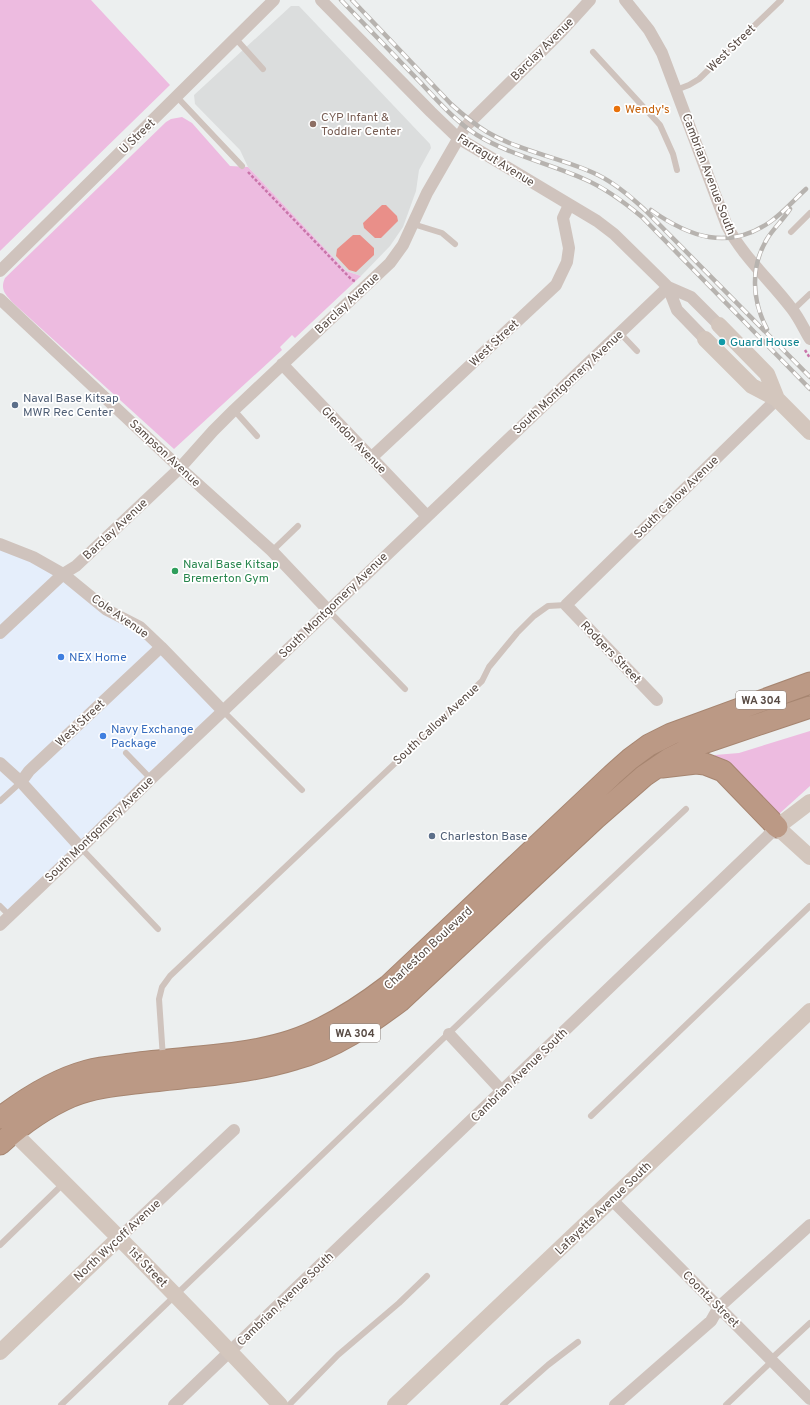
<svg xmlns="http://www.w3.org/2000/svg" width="810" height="1405" viewBox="0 0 810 1405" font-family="Overpass,sans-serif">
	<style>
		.commercial { fill: #e5eefb }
		.education { fill: #dbdddd }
		.green { fill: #edbbe0 }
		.water { fill: #e98f89 }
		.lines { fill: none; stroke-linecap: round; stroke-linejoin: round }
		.highway-casing { stroke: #a68570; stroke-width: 23 }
		.path { stroke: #c974aa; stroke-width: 2.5; stroke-dasharray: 3 2; stroke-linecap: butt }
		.lane { stroke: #cfc3bd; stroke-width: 6 }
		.street { stroke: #cfc3bd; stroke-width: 12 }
		.secondary { stroke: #d3c6bd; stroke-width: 16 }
		.highway { stroke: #bb9985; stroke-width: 21 }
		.rail-casing { stroke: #b7b3af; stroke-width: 4.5 }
		.rail { stroke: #fff; stroke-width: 3; stroke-dasharray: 9; stroke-linecap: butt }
		.food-dot { fill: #e8710a; stroke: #fff; stroke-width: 1.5 }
		.education-dot { fill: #8d6e63; stroke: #fff; stroke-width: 1.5 }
		.culture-dot { fill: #0f9aa8; stroke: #fff; stroke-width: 1.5 }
		.service-dot { fill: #5c6f8a; stroke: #fff; stroke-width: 1.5 }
		.leisure-dot { fill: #2e9e5b; stroke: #fff; stroke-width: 1.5 }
		.shop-dot { fill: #3f7fe0; stroke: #fff; stroke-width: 1.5 }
		.labels { text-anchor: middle; stroke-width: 3.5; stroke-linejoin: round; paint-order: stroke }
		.shield { fill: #fff; stroke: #8b827d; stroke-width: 1 }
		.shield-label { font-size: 11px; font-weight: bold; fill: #594c45 }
		.street-label { font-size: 12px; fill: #594c45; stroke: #fff }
		.food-label { font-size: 12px; fill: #c56008; stroke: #fff; text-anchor: start }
		.education-label { font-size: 12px; fill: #785e54; stroke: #fff; text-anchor: start }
		.culture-label { font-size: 12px; fill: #0d838f; stroke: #fff; text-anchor: start }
		.service-label { font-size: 12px; fill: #4e5e75; stroke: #fff; text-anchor: start }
		.leisure-label { font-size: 12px; fill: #27864d; stroke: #fff; text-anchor: start }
		.shop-label { font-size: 12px; fill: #366cbe; stroke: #fff; text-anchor: start }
	</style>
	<rect width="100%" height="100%" fill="#ecefef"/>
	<path class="commercial" d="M0 544 34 559 140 627 223 711 10 916 0 906Z"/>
	<path class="education" d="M291 6H299L430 144 431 148 419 170 416 191 403 227 390 246 361 276 346 271 248 167 240 150 195 104 194 95Z"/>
	<path class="green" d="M0 0H91L170 85 0 251Z
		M182 117 192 123 230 166 248 167 346 271 361 276 295 338 292 335 280 347 282 350 174 449 12 302C5 294 0 289 5 278L166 122 171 119Z
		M810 731V786L779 814 712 757 715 755 739 753Z"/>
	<path class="water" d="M382 205H386L397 216 398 221 381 238H375L364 228 363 223Z
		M353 235H360L374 248V255L356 272 349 270 336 256 337 249Z"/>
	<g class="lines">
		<defs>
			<path id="highway" d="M662 767 696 763 705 764 723 771 777 827
				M0 1118C26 1098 54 1080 87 1071 102 1067 117 1066 132 1064 183 1057 242 1057 291 1041 327 1029 358 1009 388 986L612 775 630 759 649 745 671 734 810 683
				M0 1144C22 1124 44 1108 72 1096 95 1087 119 1085 143 1082 194 1076 246 1074 295 1059 335 1048 368 1025 400 1001L596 818 644 776 669 759 697 745 810 707"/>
		</defs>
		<use href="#highway" class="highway-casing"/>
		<path class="path" d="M248 172 352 280 355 281
			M805 350 810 358"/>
		<path class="lane" d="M236 39 263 69
			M593 52 660 125 673 154 677 170
			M676 90 689 85 699 79 781 0
			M177 97 242 166
			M413 224 442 233 455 244
			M791 232 810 213
			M793 310 810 294
			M620 333 637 351
			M234 410 257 436
			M272 551 298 526
			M328 610 405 689
			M223 711 302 790
			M126 753 151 779
			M0 801 21 782
			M81 848 158 929
			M0 906 10 916
			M163 1058 159 999 162 987 170 976 482 681 489 667 517 633 534 616 548 606 566 605
			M591 1116 810 906
			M0 1245 63 1184
			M771 1359 810 1323
			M61 1405 545 941 686 809
			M289 1405 338 1355 399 1303 427 1276
			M503 1405 548 1365 578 1342
			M726 1405 772 1361"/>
		<path class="street" d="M321 0 431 112 458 138 597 221 614 234 668 287 691 297 719 325
			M625 0 649 30 662 53 727 226C744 258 771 281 792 309 799 318 804 329 810 339
			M0 271 274 0
			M668 287 677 310 705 339
			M0 299 180 468 272 551 328 610
			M282 364 427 516
			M371 458 556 285 567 262 569 248 563 218 569 205
			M0 544 33 557 63 574 107 610 140 627 161 647 223 711
			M0 633 63 574 76 566 180 468 213 431 234 410 390 263 403 245 427 193 465 127 560 33 590 0
			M657 700 566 605 777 399
			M0 763 21 782 81 848
			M21 782 29 771 161 647
			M0 925 81 848 151 779 223 711 668 287
			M449 1034 502 1091
			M612 1200 810 1399
			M119 1238 234 1130
			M174 1405 777 827
			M615 1405 711 1321 719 1307 810 1225"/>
		<path class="secondary" d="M719 325 767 374 777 399
			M705 339 752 386 777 399 810 432
			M810 802 777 827 810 857
			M13 1132C104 1222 194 1312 280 1405
			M0 1352 119 1238
			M395 1405 810 1011"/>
		<use href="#highway" class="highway"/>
		<defs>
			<path id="rail" d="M341 0C367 27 393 54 419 81 437 100 455 121 477 135 510 155 548 163 584 179 605 188 624 202 642 217L810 389
				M352 0 451 104C462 114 474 124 487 132 521 152 563 158 598 175 616 184 630 196 645 210L810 377
				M651 210C689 237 728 251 770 222 783 213 794 200 806 189
				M767 329C752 301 750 267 767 239 773 229 783 220 790 209"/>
		</defs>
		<use href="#rail" class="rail-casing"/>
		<use href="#rail" class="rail"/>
	</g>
	<circle class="food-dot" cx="617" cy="109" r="4"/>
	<circle class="education-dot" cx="313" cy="124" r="4"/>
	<circle class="culture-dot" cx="722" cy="342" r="4"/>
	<g class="service-dot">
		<circle cx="15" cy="405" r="4"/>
		<circle cx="432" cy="836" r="4"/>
	</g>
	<circle class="leisure-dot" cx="175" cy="571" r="4"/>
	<g class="shop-dot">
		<circle cx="61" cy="657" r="4"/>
		<circle cx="103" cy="736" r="4"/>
	</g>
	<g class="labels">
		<g class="shield">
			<rect x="736" y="691" width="50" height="18" rx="3"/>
			<rect x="330" y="1024" width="50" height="18" rx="3"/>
		</g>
		<g class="shield-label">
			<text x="761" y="704">WA 304</text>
			<text x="355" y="1037">WA 304</text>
		</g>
		<g class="street-label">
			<text transform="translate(731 48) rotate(-44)" y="4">West Street</text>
			<text transform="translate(542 49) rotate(-45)" y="4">Barclay Avenue</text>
			<text transform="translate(137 136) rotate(-44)" y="4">U Street</text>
			<text transform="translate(496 160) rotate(32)" y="4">Farragut Avenue</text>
			<text transform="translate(709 174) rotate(69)" y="4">Cambrian Avenue South</text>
			<text transform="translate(347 303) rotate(-43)" y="4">Barclay Avenue</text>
			<text transform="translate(494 343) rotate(-43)" y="4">West Street</text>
			<text transform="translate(568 382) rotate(-43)" y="4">South Montgomery Avenue</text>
			<text transform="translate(354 440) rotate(46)" y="4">Glendon Avenue</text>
			<text transform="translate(165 453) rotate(43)" y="4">Sampson Avenue</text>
			<text transform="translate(676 497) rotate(-44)" y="4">South Callow Avenue</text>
			<text transform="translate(115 529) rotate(-43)" y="4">Barclay Avenue</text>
			<text transform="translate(333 605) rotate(-44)" y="4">South Montgomery Avenue</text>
			<text transform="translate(120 616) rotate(35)" y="4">Cole Avenue</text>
			<text transform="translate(611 652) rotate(46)" y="4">Rodgers Street</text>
			<text transform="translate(80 723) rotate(-43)" y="4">West Street</text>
			<text transform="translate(436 724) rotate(-43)" y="4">South Callow Avenue</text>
			<text transform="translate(99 829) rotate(-44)" y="4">South Montgomery Avenue</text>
			<text transform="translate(428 948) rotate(-43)" y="4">Charleston Boulevard</text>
			<text transform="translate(519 1075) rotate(-44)" y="4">Cambrian Avenue South</text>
			<text transform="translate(603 1208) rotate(-44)" y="4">Lafayette Avenue South</text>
			<text transform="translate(117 1240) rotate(-43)" y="4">North Wycoff Avenue</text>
			<text transform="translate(148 1267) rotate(46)" y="4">1st Street</text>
			<text transform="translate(285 1299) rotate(-44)" y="4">Cambrian Avenue South</text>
			<text transform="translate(711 1299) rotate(45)" y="4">Coontz Street</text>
		</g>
		<g class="food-label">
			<text x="625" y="113">Wendy's</text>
		</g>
		<g class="education-label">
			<text x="321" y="121">CYP Infant &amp;<tspan x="321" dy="14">Toddler Center</tspan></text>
		</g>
		<g class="culture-label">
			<text x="730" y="346">Guard House</text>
		</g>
		<g class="service-label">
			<text x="23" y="402">Naval Base Kitsap<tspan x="23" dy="14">MWR Rec Center</tspan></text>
			<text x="440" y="840">Charleston Base</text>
		</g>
		<g class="leisure-label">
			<text x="183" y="568">Naval Base Kitsap<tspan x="183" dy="14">Bremerton Gym</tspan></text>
		</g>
		<g class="shop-label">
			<text x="69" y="661">NEX Home</text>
			<text x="111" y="733">Navy Exchange<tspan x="111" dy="14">Package</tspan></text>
		</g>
	</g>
</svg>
